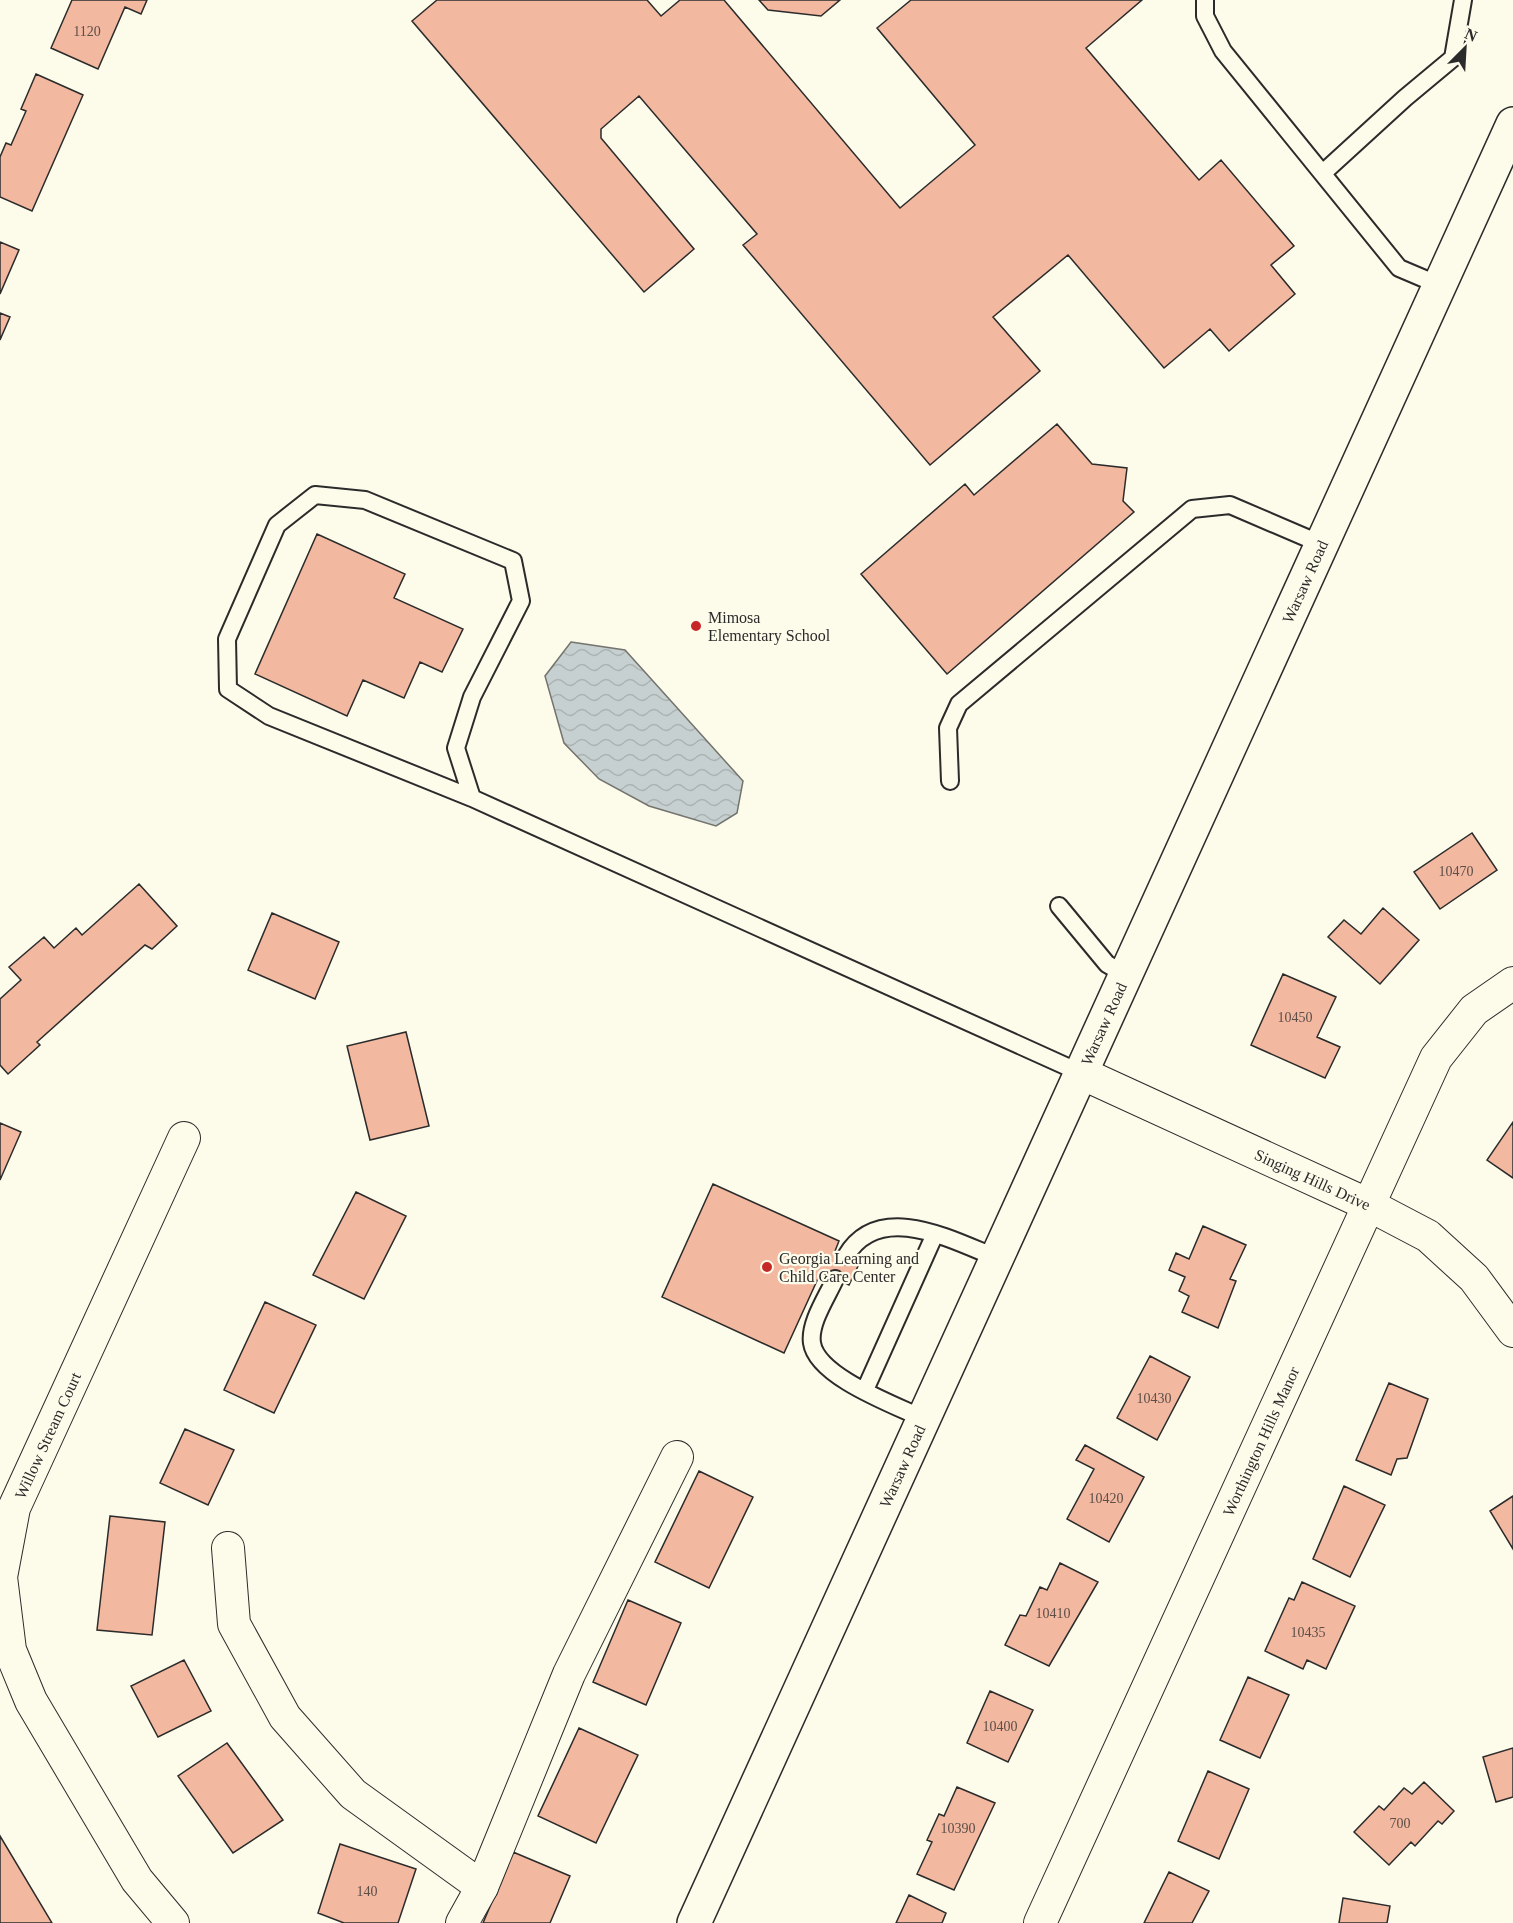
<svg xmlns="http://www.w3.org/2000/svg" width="1513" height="1923" viewBox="0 0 1513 1923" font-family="Georgia,serif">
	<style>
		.water { fill: url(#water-waves); stroke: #74746e; stroke-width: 1.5 }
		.building { fill: #f2b8a0; stroke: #2b2b2b; stroke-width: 1.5 }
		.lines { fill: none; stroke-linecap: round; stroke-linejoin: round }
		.lane-casing { stroke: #2b2b2b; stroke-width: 20 }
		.street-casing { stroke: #2b2b2b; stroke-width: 34 }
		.secondary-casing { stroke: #2b2b2b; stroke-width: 36 }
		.lane { stroke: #fdfbea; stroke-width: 16 }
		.street { stroke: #fdfbea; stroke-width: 32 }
		.secondary { stroke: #fdfbea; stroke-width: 33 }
		.poi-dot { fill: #c62828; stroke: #fdfbea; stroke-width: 2 }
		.labels { text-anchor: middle; stroke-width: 4.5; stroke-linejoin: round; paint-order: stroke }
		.number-label { font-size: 14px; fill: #5d4e48 }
		.street-label { font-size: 16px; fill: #2b2b2b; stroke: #fdfbea }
		.poi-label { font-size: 16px; fill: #2b2b2b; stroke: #fdfbea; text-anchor: start }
	</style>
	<defs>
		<pattern id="water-waves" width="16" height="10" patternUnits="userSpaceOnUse" patternTransform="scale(1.5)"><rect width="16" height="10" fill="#c7d0d0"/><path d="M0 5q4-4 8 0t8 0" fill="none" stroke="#abb3b3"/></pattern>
	</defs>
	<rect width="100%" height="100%" fill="#fdfbea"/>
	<path class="water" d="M571 642 625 650 743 781 737 813 716 826 649 806 599 779 564 743 545 676Z"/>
	<path class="building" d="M72 0H147L141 14 125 7 98 69 51 48Z
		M437 0H647L661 16 680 0H724L900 208 975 145 877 28 911 0H1142L1086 48 1199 180 1221 160 1294 246 1271 265 1295 294 1229 351 1210 329 1164 368 1068 255 993 317 1040 371 930 465 743 245 757 234 639 96 601 129V138L694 249 644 292 412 21Z
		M759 0H840L821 16 768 10Z
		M36 74 83 95 32 211 0 197V157L6 143 11 145 26 111 21 109Z
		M0 242 19 250 0 294Z
		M0 313 10 317 0 340Z
		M1057 424 1092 464 1127 468 1123 501 1134 512 947 674 861 574 965 484 974 495Z
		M317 534 405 574 394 598 463 629 442 672 420 662 404 698 363 680 347 716 255 674Z
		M1472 833 1497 870 1440 909 1414 872Z
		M139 884 177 926 152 949 145 945 37 1042 40 1045 8 1074 0 1065V999L21 980 9 967 44 937 54 948 76 928 82 935Z
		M1383 908 1419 940 1380 984 1328 937 1344 920 1361 934Z
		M272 913 339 942 315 999 248 970Z
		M1283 974 1336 997 1317 1037 1340 1047 1325 1078 1251 1045Z
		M406 1032 429 1126 370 1140 347 1046Z
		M1513 1122V1178L1487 1160Z
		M0 1123 21 1132 0 1180Z
		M713 1184 839 1241 835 1251 860 1262 849 1285 821 1272 784 1353 662 1297Z
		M356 1192 406 1216 364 1299 313 1275Z
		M1203 1226 1246 1245 1230 1279 1236 1281 1218 1328 1182 1312 1189 1296 1179 1291 1185 1277 1169 1270 1176 1253 1189 1259Z
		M265 1302 316 1325 274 1413 224 1390Z
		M1150 1356 1190 1377 1157 1440 1117 1418Z
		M1389 1383 1428 1399 1407 1458 1397 1459 1391 1475 1356 1460Z
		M185 1429 234 1450 208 1505 160 1483Z
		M1085 1445 1144 1477 1109 1542 1067 1519 1094 1469 1076 1460Z
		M699 1471 753 1497 709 1588 655 1562Z
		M1344 1486 1385 1505 1350 1577 1313 1559Z
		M1513 1496V1549L1490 1511Z
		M110 1516 165 1522 152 1635 97 1630Z
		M1060 1563 1098 1582 1049 1666 1005 1645 1020 1615 1026 1616 1040 1587 1047 1590Z
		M1302 1582 1355 1606 1326 1669 1307 1660 1303 1669 1265 1651 1289 1598 1294 1600Z
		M628 1600 681 1623 646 1705 593 1682Z
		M184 1660 211 1711 158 1737 131 1686Z
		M1248 1677 1289 1695 1260 1758 1220 1740Z
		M990 1691 1033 1710 1008 1762 967 1743Z
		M579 1728 638 1755 596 1843 538 1816Z
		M227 1743 283 1820 233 1853 178 1776Z
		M1513 1748V1797L1496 1802 1483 1757Z
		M1208 1771 1249 1789 1219 1859 1178 1841Z
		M1424 1782 1454 1811 1442 1824 1438 1821 1415 1846 1411 1842 1389 1865 1354 1832 1379 1806 1384 1810 1404 1788 1412 1794Z
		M957 1787 995 1803 954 1890 917 1874 932 1842 927 1840 939 1814 944 1816Z
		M0 1836 52 1923H0Z
		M340 1844 416 1869 398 1923H344L318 1913Z
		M513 1852 570 1876 550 1923H483Z
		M1169 1872 1209 1891 1192 1923H1144Z
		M909 1895 946 1913 942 1923H896Z
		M1343 1898 1390 1906 1387 1923H1339Z"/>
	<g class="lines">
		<defs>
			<path id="lane" d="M1205 0V16L1223 51 1399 268 1439 285
				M1324 172 1405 98 1453 58 1463 0
				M950 781 948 728 959 704 1192 509 1230 505 1321 544
				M472 798 269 716 228 689 227 639 277 525 315 495 365 500 513 561 521 601 472 697 456 748 472 798 1081 1073
				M1059 906 1107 964 1126 975
				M846 1256C879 1200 952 1240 997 1258
				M835 1279C827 1297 809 1323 812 1343 817 1377 895 1405 924 1419
				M865 1390 935 1234"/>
			<g id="street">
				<path id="s1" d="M1081 1073 1369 1205 1428 1236 1474 1278 1513 1331"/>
				<path d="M228 1548 234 1624 285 1717 353 1794 482 1887"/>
				<path id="s2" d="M173 1923 137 1880 31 1701 10 1650 1 1577 14 1508 184 1138"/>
				<path d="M462 1923 482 1887 569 1674 677 1457"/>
				<path id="s3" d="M1040 1923 1436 1058 1474 1010 1513 983"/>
			</g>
			<g id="secondary">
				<path id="s4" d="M694 1923 1513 124"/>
			</g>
		</defs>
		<use href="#lane" class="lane-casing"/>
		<use href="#street" class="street-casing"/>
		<use href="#secondary" class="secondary-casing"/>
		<use href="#lane" class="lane"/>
		<use href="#street" class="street"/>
		<use href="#secondary" class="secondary"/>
	</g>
	<g class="poi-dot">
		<circle cx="696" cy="626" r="6"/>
		<circle cx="767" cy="1267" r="6"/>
	</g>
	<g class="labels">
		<g class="number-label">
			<text x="87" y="36">1120</text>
			<text x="1456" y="876">10470</text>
			<text x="1295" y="1022">10450</text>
			<text x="1154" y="1403">10430</text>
			<text x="1106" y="1503">10420</text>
			<text x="1053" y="1618">10410</text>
			<text x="1308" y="1637">10435</text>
			<text x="1000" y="1731">10400</text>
			<text x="1400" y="1828">700</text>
			<text x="958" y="1833">10390</text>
			<text x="367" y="1896">140</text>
		</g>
		<g class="street-label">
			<text dy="6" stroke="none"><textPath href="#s4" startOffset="1474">Warsaw Road</textPath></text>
			<text dy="6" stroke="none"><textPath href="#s4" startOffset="988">Warsaw Road</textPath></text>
			<text dy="6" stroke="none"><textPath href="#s1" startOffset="255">Singing Hills Drive</textPath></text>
			<text dy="6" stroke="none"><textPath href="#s2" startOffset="543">Willow Stream Court</textPath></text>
			<text dy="6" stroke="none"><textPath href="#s3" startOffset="530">Worthington Hills Manor</textPath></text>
			<text dy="6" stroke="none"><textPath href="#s4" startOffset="502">Warsaw Road</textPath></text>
		</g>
		<g class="poi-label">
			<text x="708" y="623">Mimosa<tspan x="708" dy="18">Elementary School</tspan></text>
			<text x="779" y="1264">Georgia Learning and<tspan x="779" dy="18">Child Care Center</tspan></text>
		</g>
	</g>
	<g transform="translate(1465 48) rotate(24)" stroke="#fdfbea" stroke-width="4.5" paint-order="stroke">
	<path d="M0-4.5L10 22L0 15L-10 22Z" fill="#2b2b2b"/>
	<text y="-9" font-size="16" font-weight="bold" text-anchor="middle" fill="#2b2b2b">N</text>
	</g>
</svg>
